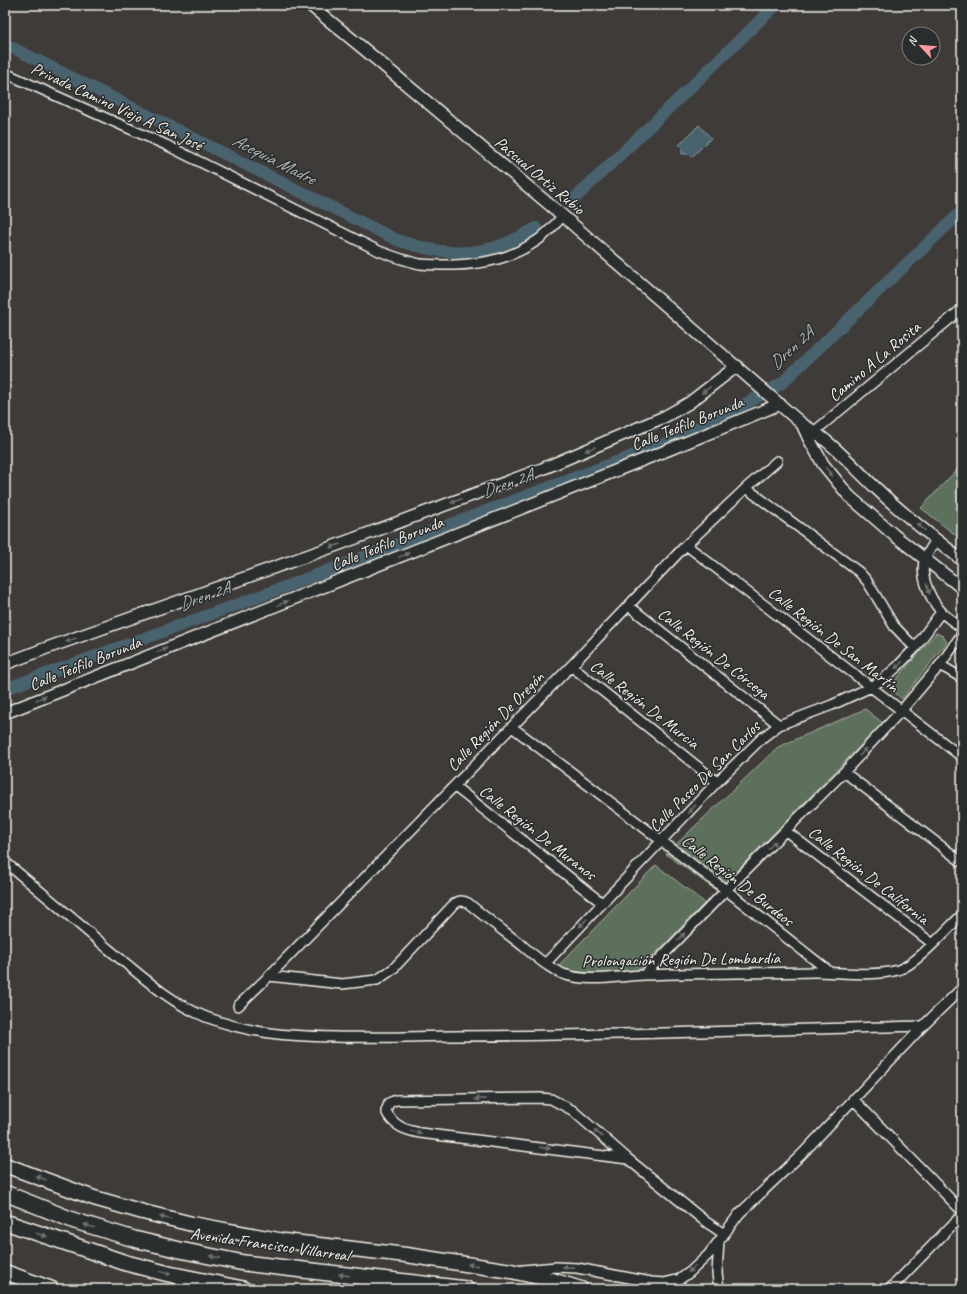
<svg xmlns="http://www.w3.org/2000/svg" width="967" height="1294" viewBox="0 0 967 1294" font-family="Caveat,sans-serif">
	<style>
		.green { fill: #5b705b; stroke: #a8b0a2 }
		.water { fill: #49636e; stroke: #8d9c9f }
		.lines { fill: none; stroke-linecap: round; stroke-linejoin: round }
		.canal { stroke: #49636e; stroke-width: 12 }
		.minor-casing { stroke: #f4f1e8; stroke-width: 12 }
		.tertiary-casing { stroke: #f4f1e8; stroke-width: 14 }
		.primary-casing { stroke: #f4f1e8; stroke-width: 17 }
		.trunk-casing { stroke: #f4f1e8; stroke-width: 18 }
		.minor { stroke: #2a2d2e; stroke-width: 9 }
		.tertiary { stroke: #2a2d2e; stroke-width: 11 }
		.primary { stroke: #2a2d2e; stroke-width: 14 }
		.trunk { stroke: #2a2d2e; stroke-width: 15 }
		.oneway { fill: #71726f }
		.labels { text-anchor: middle; stroke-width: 3; stroke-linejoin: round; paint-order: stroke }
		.street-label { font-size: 17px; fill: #f4f1e8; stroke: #2a2d2e }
		.water-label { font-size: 18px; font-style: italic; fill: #b0b8b7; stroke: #2a2d2e }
	</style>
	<rect width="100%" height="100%" fill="#3e3b39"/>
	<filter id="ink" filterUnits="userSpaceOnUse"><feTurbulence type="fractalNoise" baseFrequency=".025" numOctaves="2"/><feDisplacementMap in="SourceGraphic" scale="8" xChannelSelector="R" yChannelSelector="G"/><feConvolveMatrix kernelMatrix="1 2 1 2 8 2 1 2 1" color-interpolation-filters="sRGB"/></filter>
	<g filter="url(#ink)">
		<path class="green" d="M962 464V540L921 508Z
			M936 633 943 636 947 642 902 699 889 688Z
			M865 709 883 723 717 891 666 854 778 747Z
			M656 865 705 903 632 977 568 978 554 970Z"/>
		<path class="water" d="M699 125 711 138 692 157 689 154H682V148L679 145Z"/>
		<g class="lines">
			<path class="canal" d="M5 44 397 240C436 253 470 259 509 242 518 238 527 233 536 228
				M571 202 776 5
				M5 689 258 597 669 442 749 402 782 383 962 211"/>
			<defs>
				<path id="minor" d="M5 73 166 145 379 251C392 256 406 261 420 264 431 265 443 265 454 265 486 264 512 258 538 240 547 234 555 224 563 216
					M811 437 815 431 962 309
					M746 488 859 572 867 581 894 626 915 648
					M936 540C932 546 928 552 925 559 919 574 930 599 940 610 945 617 955 622 962 628
					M686 545 962 757
					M629 606 779 725
					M940 665 962 678
					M571 666 717 782
					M512 727 726 890 830 972
					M844 772 962 862
					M454 786 602 903
					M786 831 933 944
					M5 862C39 890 72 918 106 947 137 972 168 1002 206 1017 251 1034 288 1036 335 1037 375 1038 414 1037 453 1036 610 1036 766 1030 923 1026
					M545 964 717 782 762 738 779 725 832 705 871 687 883 679 897 667 915 648 941 612
					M644 975 726 890 844 772 901 711 940 665 962 634
					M269 976 342 984 377 980 393 969 452 906C458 901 461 899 468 903 486 918 505 932 523 946 535 956 548 968 563 974 588 983 618 976 644 975 701 973 757 973 814 972 840 972 873 977 898 970 916 965 948 928 962 915
					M238 1006 269 976 571 666 686 545 746 488 777 461
					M853 1099 962 1211
					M628 1159 420 1133C405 1130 393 1126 386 1111L389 1103 396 1100 540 1098 551 1099 572 1110 628 1159 706 1222 724 1234
					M523 1270 556 1267 577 1268 651 1282 664 1283 680 1279 690 1272 708 1255 719 1241 739 1214 802 1154 923 1026 962 988
					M719 1289 717 1273 719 1241
					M890 1289 962 1215"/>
				<path id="tertiary" d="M310 5 364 49 563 216 802 424C832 441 854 468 879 491 905 516 934 538 962 560
					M802 424 809 439 823 464 849 496 894 535 962 588
					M5 664 44 649 329 548 542 469 664 417 689 403 737 366
					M5 713 663 452 780 404"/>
				<path id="primary" d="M5 1165 94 1198 143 1212 192 1224 284 1241 406 1255 511 1271 552 1280 581 1289
					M5 1272 52 1289"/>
				<path id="trunk" d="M5 1193 75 1221 134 1239 180 1250 244 1263 466 1289
					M5 1222 126 1263 169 1274 243 1289"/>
			</defs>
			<use href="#minor" class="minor-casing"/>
			<use href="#tertiary" class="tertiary-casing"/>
			<use href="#primary" class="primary-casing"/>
			<use href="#trunk" class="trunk-casing"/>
			<use href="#minor" class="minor"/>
			<use href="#tertiary" class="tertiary"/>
			<use href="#primary" class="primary"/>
			<use href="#trunk" class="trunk"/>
		</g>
		<defs><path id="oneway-solid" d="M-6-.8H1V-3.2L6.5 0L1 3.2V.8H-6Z"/></defs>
		<g class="oneway">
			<use href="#oneway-solid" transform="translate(706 390) rotate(143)"/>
			<use href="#oneway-solid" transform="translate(590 449) rotate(157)"/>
			<use href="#oneway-solid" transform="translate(829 472) rotate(53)"/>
			<use href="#oneway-solid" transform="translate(456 501) rotate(159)"/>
			<use href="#oneway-solid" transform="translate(921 527) rotate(-140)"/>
			<use href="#oneway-solid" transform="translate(335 546) rotate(160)"/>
			<use href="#oneway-solid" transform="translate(404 555) rotate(-22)"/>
			<use href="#oneway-solid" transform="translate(928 589) rotate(71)"/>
			<use href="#oneway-solid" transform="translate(283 603) rotate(-22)"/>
			<use href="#oneway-solid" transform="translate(71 640) rotate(160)"/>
			<use href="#oneway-solid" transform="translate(162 650) rotate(-22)"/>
			<use href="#oneway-solid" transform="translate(899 665) rotate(135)"/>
			<use href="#oneway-solid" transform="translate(41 698) rotate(-22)"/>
			<use href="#oneway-solid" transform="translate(863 752) rotate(-47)"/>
			<use href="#oneway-solid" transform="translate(692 809) rotate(133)"/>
			<use href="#oneway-solid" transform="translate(772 845) rotate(-45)"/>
			<use href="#oneway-solid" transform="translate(583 923) rotate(133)"/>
			<use href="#oneway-solid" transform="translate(681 937) rotate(-46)"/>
			<use href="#oneway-solid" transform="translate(480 1099) rotate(179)"/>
			<use href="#oneway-solid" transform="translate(416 1132) rotate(13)"/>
			<use href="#oneway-solid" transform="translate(598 1133) rotate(-139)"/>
			<use href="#oneway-solid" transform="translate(545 1148) rotate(7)"/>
			<use href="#oneway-solid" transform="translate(41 1178) rotate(-160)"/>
			<use href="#oneway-solid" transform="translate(165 1218) rotate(-166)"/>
			<use href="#oneway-solid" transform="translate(89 1226) rotate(-163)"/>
			<use href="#oneway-solid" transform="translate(42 1235) rotate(18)"/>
			<use href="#oneway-solid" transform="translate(215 1257) rotate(-169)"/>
			<use href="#oneway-solid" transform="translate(473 1265) rotate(-171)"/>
			<use href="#oneway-solid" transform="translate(568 1267) rotate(-179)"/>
			<use href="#oneway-solid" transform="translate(692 1269) rotate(139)"/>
			<use href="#oneway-solid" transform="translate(166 1273) rotate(14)"/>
			<use href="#oneway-solid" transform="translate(344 1275) rotate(-173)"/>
		</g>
	</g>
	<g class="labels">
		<g class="street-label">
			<text transform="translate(117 106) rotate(25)" y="6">Privada Camino Viejo A San José</text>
			<text transform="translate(540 175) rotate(40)" y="6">Pascual Ortiz Rubio</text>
			<text transform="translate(874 361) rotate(-40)" y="6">Camino A La Rosita</text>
			<text transform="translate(687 423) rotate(-22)" y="6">Calle Teófilo Borunda</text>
			<text transform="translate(387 543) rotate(-22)" y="6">Calle Teófilo Borunda</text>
			<text transform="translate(834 639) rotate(38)" y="6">Calle Región De San Martín</text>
			<text transform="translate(714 653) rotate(38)" y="6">Calle Región De Córcega</text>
			<text transform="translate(85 663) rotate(-22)" y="6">Calle Teófilo Borunda</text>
			<text transform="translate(645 704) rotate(38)" y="6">Calle Región De Murcia</text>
			<text transform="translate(495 721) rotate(-46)" y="6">Calle Región De Oregón</text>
			<text transform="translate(704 776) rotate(-45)" y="6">Calle Paseo De San Carlos</text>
			<text transform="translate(538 832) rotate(38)" y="6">Calle Región De Muranos</text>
			<text transform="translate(869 875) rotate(38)" y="6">Calle Región De California</text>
			<text transform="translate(738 880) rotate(38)" y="6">Calle Región De Burdeos</text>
			<text transform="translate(681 959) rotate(-1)" y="6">Prolongación Región De Lombardía</text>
			<text transform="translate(270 1244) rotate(8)" y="6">Avenida Francisco Villarreal</text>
		</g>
		<g class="water-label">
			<text transform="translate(274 159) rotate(27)" y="6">Acequia Madre</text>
			<text transform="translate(791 348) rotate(-43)" y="6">Dren 2A</text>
			<text transform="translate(507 483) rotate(-20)" y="6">Dren 2A</text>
			<text transform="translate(204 596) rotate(-20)" y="6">Dren 2A</text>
		</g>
	</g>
	<rect width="967" height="1294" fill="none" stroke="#2a2d2e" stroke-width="20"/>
	<rect x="10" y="10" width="947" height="1274" fill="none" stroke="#f4f1e8" stroke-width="1.5" filter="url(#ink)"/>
	<g transform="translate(921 46) rotate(296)"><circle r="19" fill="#2a2d2e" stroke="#7b7b78"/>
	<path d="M0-3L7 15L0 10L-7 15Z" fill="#ff9aa2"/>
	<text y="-6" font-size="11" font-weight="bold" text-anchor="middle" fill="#f4f1e8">N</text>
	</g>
</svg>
